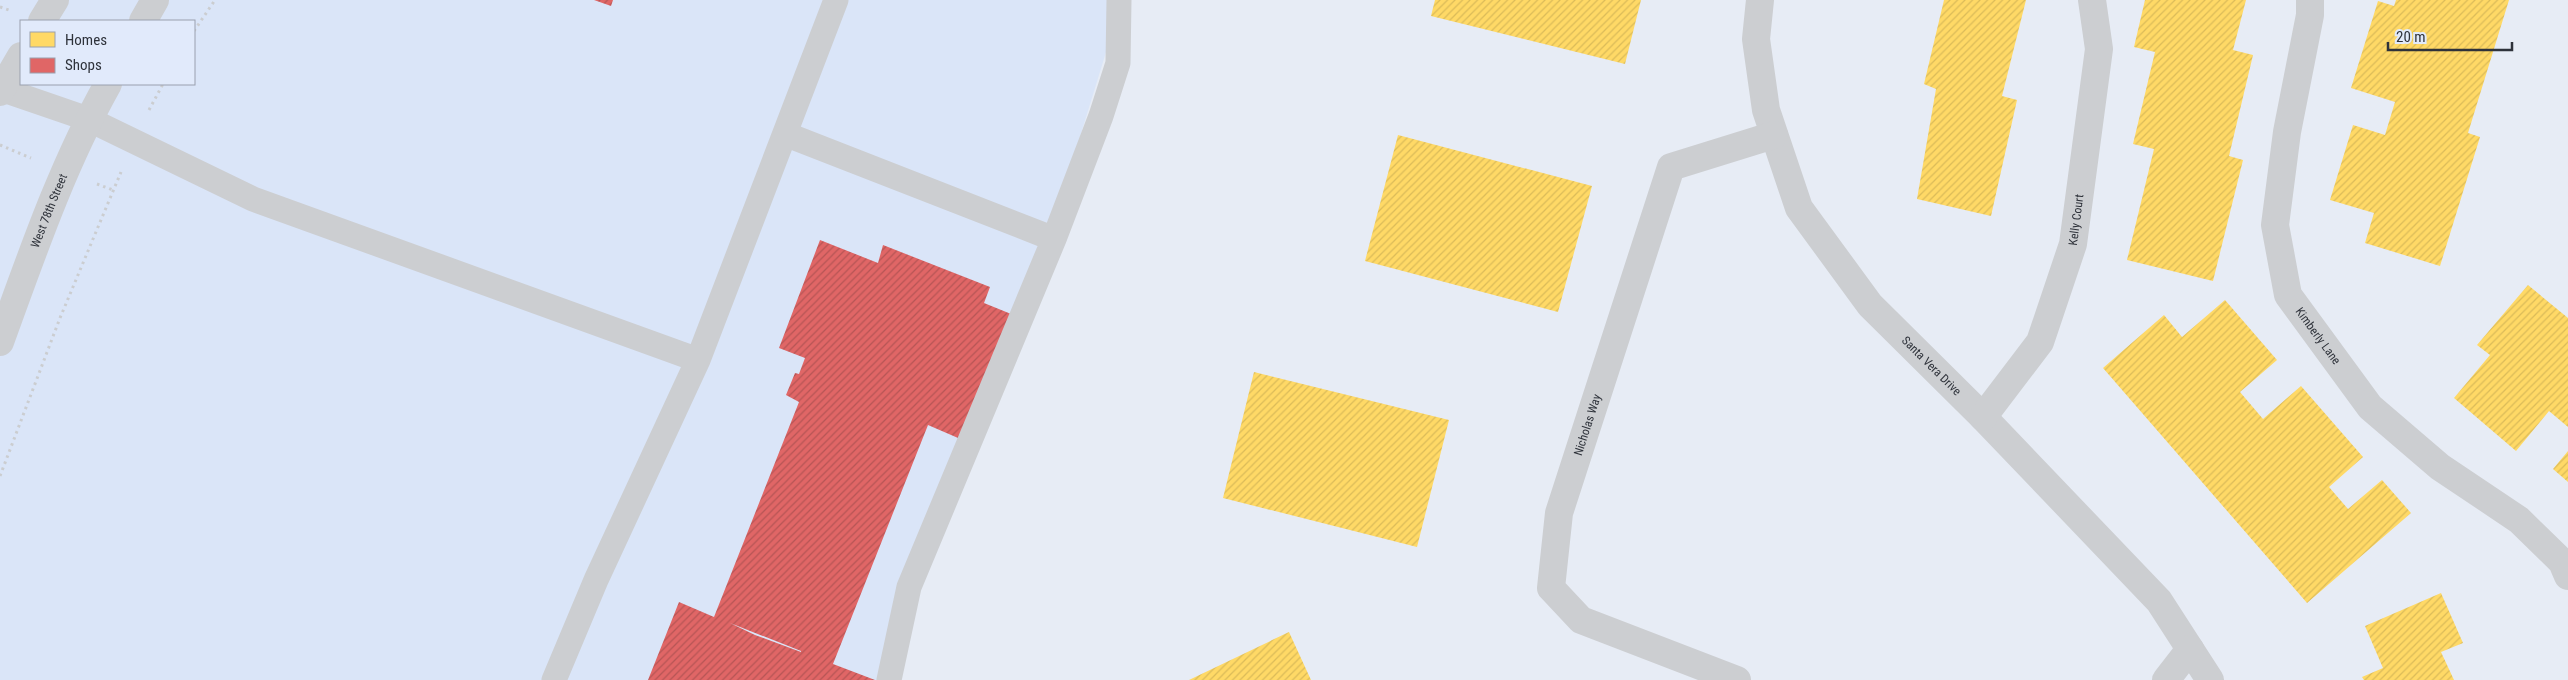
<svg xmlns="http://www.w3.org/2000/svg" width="2568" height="680" viewBox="0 0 2568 680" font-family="'Roboto Condensed',sans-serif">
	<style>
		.built { fill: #dae5f8; fill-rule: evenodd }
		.homes { fill: url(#homes-hatch) }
		.shops { fill: url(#shops-hatch); fill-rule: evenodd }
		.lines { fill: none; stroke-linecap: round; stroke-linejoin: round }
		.path { stroke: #cbcdd0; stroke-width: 3; stroke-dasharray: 2.5 4; stroke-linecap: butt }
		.lane { stroke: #ccced1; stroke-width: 25 }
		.street { stroke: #ccced1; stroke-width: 28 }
		.secondary { stroke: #ccced1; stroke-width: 28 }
		.labels { text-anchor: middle; stroke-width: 5; stroke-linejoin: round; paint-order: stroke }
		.street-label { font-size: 12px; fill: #2e323a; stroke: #e1eafb }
	</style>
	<defs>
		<pattern id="homes-hatch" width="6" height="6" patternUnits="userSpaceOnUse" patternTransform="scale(1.25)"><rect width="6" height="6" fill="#ffd966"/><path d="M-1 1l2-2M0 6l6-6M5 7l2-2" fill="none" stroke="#dbbb59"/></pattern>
		<pattern id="shops-hatch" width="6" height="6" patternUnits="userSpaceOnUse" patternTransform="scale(1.25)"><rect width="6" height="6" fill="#e06666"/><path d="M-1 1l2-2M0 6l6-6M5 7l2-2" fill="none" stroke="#b65555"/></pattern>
	</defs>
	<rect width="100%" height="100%" fill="#e7ecf5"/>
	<path class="built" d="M0 0H1122L1033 290 909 587 894 680H0ZM21 21H194V84H21Z"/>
	<path class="homes" d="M1435 0H1641L1625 64 1431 16Z
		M1944 0H2026L2002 96 2017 100 1991 216 1917 199 1936 89 1924 84Z
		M2145 0H2246L2233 50 2253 55 2229 156 2243 160 2213 281 2127 260 2154 149 2133 144 2155 52 2134 47Z
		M2396 0H2509L2468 133 2480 137 2440 266 2365 243 2374 213 2330 200 2353 125 2385 135 2395 102 2351 88 2378 1 2394 6Z
		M1398 135 1592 186 1558 312 1365 261Z
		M2528 285 2568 318V427L2549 411 2516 451 2454 398 2490 355 2477 345Z
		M2225 300 2277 360 2240 392 2263 419 2301 386 2363 457 2329 487 2348 509 2382 480 2411 513 2307 603 2103 368 2164 315 2182 337Z
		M1254 372 1449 420 1417 547 1223 498Z
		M2568 451V482L2553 469Z
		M2441 593 2463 643 2441 652 2454 680H2364L2362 677 2383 668 2365 626Z
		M1289 632 1311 680H1189Z"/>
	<path class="shops" d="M594 0H613L611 6Z
		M820 240 878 263 883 245 990 287 984 303 1016 316 965 441 928 425 833 664 875 680H648L679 602 714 617 799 402 786 395 795 373 799 374 805 358 779 348ZM730 623 801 651V652L755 635Z"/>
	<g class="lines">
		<path class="path" d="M0 7 9 10
			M194 31 215 0
			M149 110 163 84
			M0 145 31 158
			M97 184 113 190
			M0 476 60 318 121 172"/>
		<path class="lane" d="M1 89 88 119 253 199 698 360
			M785 134 1054 239
			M554 680 596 580 698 360 836 0
			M889 680 909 587 1054 239 1101 116 1118 63 1119 0"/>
		<g class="street">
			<path id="s1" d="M1760 0 1756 39 1766 110 1799 208 1870 305 1983 417 2159 601 2210 680"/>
			<path id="s2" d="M2310 0V15L2287 132 2275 225 2288 295 2370 407 2440 467 2519 520 2562 562 2568 576"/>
			<path id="s3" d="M1983 417 2040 342 2073 244 2099 49 2092 0"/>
			<path id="s4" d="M1737 680 1581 620 1551 588 1559 513 1671 167 1774 135"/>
			<path d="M2166 680 2190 649"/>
		</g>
		<g class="secondary">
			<path d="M42 21 55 0"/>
			<path d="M143 21 155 0"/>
			<path d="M0 92 21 56"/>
			<path id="s5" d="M0 342C32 254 62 166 108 84"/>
		</g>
	</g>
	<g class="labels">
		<g class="street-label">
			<text dy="4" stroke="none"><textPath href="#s5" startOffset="140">West 78th Street</textPath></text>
			<text dy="4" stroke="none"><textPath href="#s3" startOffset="222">Kelly Court</textPath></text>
			<text dy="4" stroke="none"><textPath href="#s2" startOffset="350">Kimberly Lane</textPath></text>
			<text dy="4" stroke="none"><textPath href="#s1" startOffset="421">Santa Vera Drive</textPath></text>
			<text dy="4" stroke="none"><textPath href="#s4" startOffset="379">Nicholas Way</textPath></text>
		</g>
	</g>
	<rect x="20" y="20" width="175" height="65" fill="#e1eafb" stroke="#99a0ae"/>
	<rect x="30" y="32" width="25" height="15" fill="#ffd966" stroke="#99a0ae"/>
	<text x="65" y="45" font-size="15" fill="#2e323a">Homes</text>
	<rect x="30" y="58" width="25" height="15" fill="#e06666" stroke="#99a0ae"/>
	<text x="65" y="70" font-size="15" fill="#2e323a">Shops</text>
	<path d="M2388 42v8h124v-8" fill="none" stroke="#2e323a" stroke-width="2.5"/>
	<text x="2396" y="42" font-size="15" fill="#2e323a" stroke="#e1eafb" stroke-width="4" paint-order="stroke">20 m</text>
</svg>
